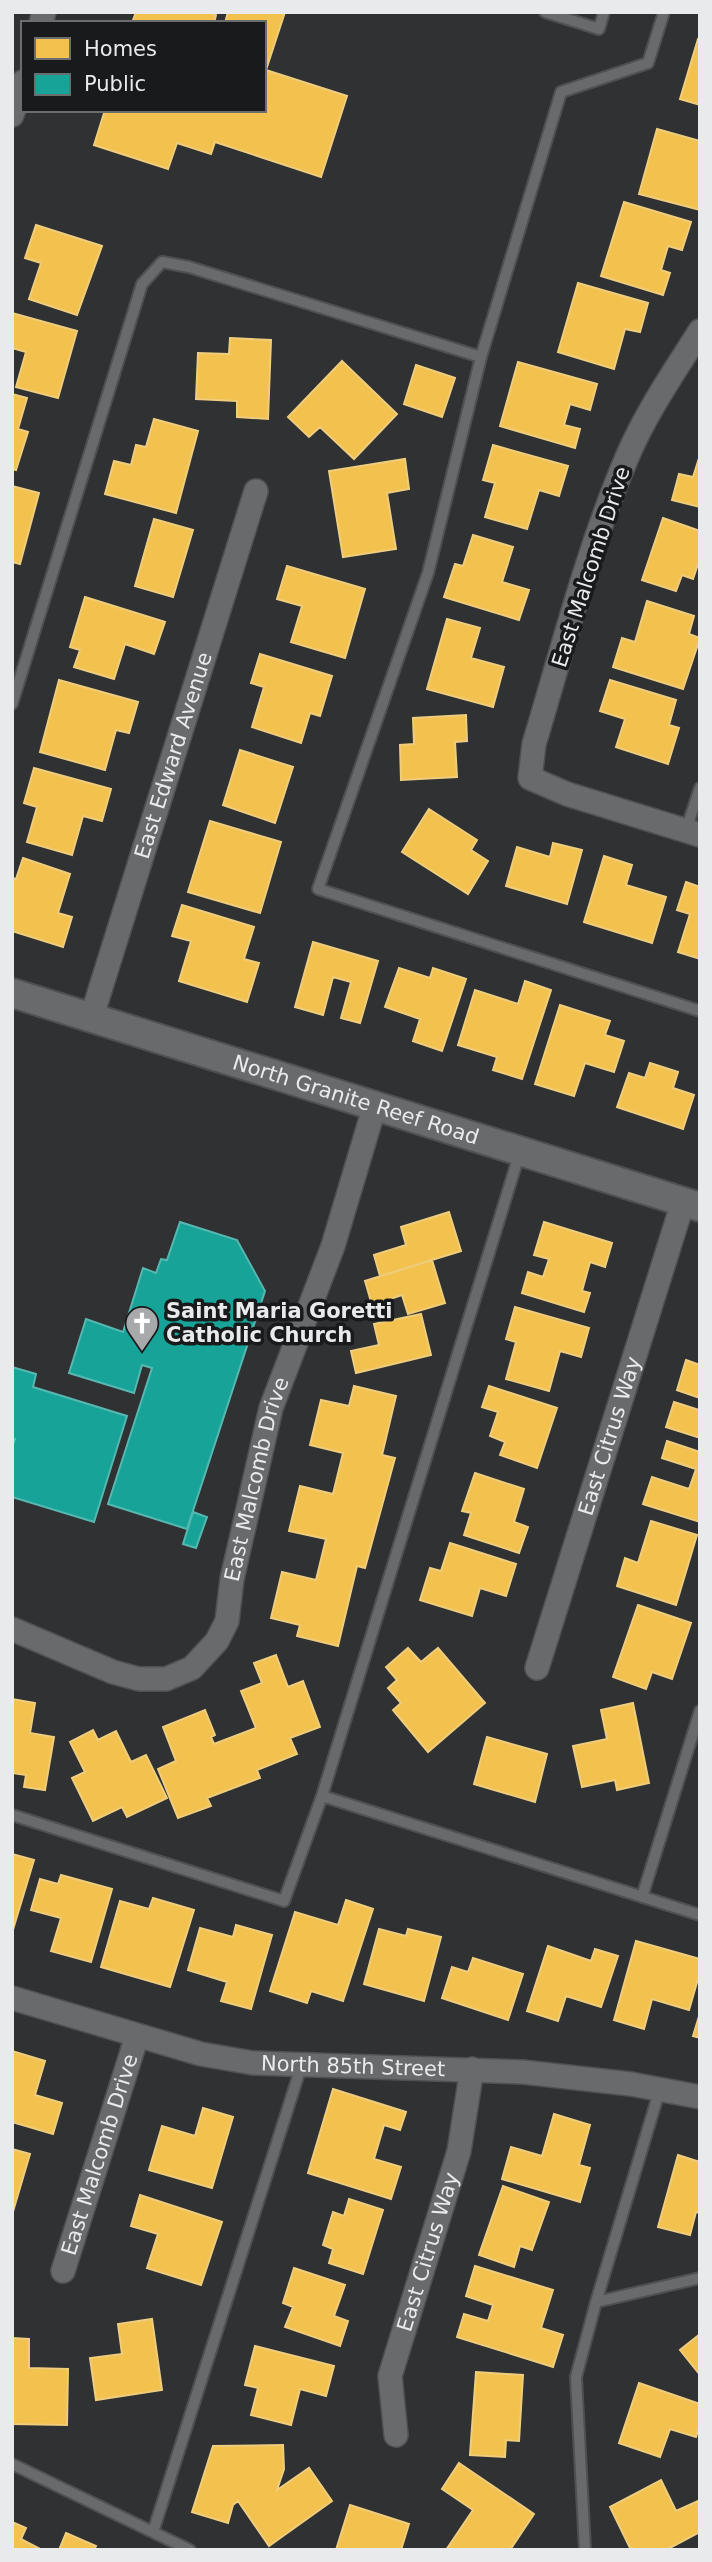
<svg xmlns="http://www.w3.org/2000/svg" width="712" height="2562" viewBox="0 0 712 2562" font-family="'DejaVu Sans',sans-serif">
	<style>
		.homes { fill: #f2c14e; stroke: #efcd7d; stroke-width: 2 }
		.public { fill: #17a398; stroke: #56b8b1; stroke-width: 2 }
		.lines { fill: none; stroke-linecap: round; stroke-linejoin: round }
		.service-casing { stroke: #4e5051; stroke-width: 14 }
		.minor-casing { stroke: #4e5051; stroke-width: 26 }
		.tertiary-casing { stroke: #4e5051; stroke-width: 32 }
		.service { stroke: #686a6b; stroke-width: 10 }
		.minor { stroke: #686a6b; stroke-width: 23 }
		.tertiary { stroke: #686a6b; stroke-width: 28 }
		.labels { text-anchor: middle; stroke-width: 7; stroke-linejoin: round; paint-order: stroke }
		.street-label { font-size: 21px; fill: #e8eaec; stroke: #181a1b }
		.poi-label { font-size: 21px; font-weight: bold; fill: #e8eaec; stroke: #181a1b; text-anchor: start }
	</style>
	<rect width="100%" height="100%" fill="#2f3133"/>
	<path class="homes" d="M136 12H208L216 15 214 23H132Z
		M228 12H285L266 70 347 96 321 177 215 142 211 154 177 143 168 169 94 145 105 110H264V23H225Z
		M698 39H700V105L680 99Z
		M657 129 700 141V210L639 194Z
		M624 202 691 222 682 250 668 246 661 270 670 273 663 295 601 276Z
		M36 225 102 246 77 315 29 299 41 263 25 258Z
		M578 283 648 303 640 332 625 329 614 369 558 352Z
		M12 313 77 331 58 398 16 387 26 352 12 348Z
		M230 338 271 340 268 419 237 417V401L196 399 198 353 229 354Z
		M342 361 397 414 354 459 320 427 309 437 288 417Z
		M518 362 597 384 590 410 570 404 564 425 580 429 575 448 500 426Z
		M416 365 455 378 442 417 404 404Z
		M12 394 27 398 18 429 28 432 16 470 12 469Z
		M154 419 198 431 176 513 105 494 114 461 131 465 136 445 146 447Z
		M493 445 568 466 559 496 539 490 527 529 485 517 495 483 483 480Z
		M700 455V507L672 500 679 474 693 477Z
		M405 459 409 489 387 493 396 549 343 557 329 471Z
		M12 486 39 493 20 564 12 562Z
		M663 518 700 531V558L693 579 682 575 676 591 642 580Z
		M154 519 193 530 173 597 135 586Z
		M473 535 513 547 502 582 529 590 519 620 444 597 455 564 463 566Z
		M287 566 365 589 345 658 291 642 302 606 277 599Z
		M85 597 165 622 154 654 125 644 114 679 74 667 80 650 70 647Z
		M647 601 694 616 689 634 700 638 683 689 613 667 622 638 635 642Z
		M447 619 480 628 471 658 504 667 493 707 427 689Z
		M260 654 332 676 320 716 310 713 301 743 252 727 264 687 251 683Z
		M59 680 138 702 129 733 116 730 105 770 40 752Z
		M610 680 676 700 669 725 679 728 668 764 616 747 625 719 600 711Z
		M466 715 467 741 455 742 457 777 401 780 400 745 414 744 413 718Z
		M240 750 293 767 275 823 223 805Z
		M34 768 111 789 102 821 83 816 72 855 27 842 37 807 24 803Z
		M429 809 477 840 471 850 488 861 468 894 402 852Z
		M210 821 281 842 260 913 188 892Z
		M553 843 582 850 567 904 506 886 517 847 550 857Z
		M604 856 632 865 626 885 666 897 652 943 584 922Z
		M23 858 70 874 58 913 72 917 63 947 12 931V878L16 879Z
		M686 882 700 887V959L678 952 690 914 677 910Z
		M182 905 254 927 244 959 259 963 247 1002 179 981 191 941 172 936Z
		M313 942 378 961 360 1023 341 1018 351 982 333 977 323 1015 295 1007Z
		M399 968 430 978 433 968 466 979 442 1051 413 1041 420 1019 385 1007Z
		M525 981 551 990 522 1079 493 1070 497 1057 458 1045 475 990 518 1004Z
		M560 1005 610 1021 605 1035 624 1041 614 1072 585 1063 574 1096 535 1084Z
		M650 1063 678 1072 673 1088 694 1095 683 1129 617 1107 629 1073 645 1078Z
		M449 1212 461 1251 380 1276 374 1255 406 1245 401 1227Z
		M544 1222 612 1243 605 1267 590 1262 582 1291 590 1293 584 1312 522 1293 528 1272 543 1277 549 1259 534 1255Z
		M432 1260 445 1303 408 1314 402 1295 372 1305 365 1281Z
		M515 1307 589 1328 581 1357 560 1351 549 1391 506 1379 516 1342 506 1339Z
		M421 1314 431 1355 356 1373 351 1351 379 1345 374 1324Z
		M686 1360 700 1365V1398L677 1390Z
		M354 1386 396 1396 382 1455 395 1458 365 1568 357 1566 338 1646 297 1636 300 1625 271 1618 282 1572 316 1580 326 1539 289 1531 300 1486 333 1494 343 1453 310 1445 321 1400 349 1406Z
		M489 1386 557 1408 537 1468 500 1455 505 1442 490 1436 498 1412 482 1407Z
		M674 1402 699 1410 700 1406V1438L666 1427Z
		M667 1441 700 1452V1522L643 1504 652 1477 689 1489 696 1469 662 1458Z
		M475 1473 524 1489 514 1522 528 1527 519 1553 464 1535 471 1513 462 1511Z
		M651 1521 697 1535 676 1605 617 1586 625 1558 638 1563Z
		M450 1543 516 1564 506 1596 480 1588 472 1616 420 1600 430 1568 441 1571Z
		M638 1605 691 1623 672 1679 652 1672 646 1689 613 1677Z
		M408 1648 421 1662 438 1648 485 1703 428 1752 393 1710 401 1703 388 1688 397 1680 386 1667Z
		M276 1655 288 1687 303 1681 320 1727 290 1738 297 1754 257 1770 260 1778 207 1798 211 1806 178 1818 158 1769 176 1761 163 1727 205 1710 215 1735 211 1737 214 1744 256 1728 241 1691 262 1683 254 1663Z
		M12 1699 35 1703 30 1733 54 1737 45 1790 24 1787 26 1775 12 1773Z
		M633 1703 649 1783 617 1790 615 1780 582 1787 573 1746 607 1739 601 1710Z
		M93 1730 98 1740 116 1731 131 1762 146 1755 167 1798 127 1817 122 1807 93 1821 72 1778 85 1772 70 1742Z
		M487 1737 547 1754 535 1802 474 1784Z
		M12 1854 34 1860 12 1933Z
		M61 1875 112 1889 91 1962 51 1951 61 1918 31 1910 40 1879 58 1884Z
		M153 1898 194 1910 170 1987 101 1967 120 1901 149 1909Z
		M346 1900 373 1909 343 2001 311 1991 307 2003 270 1991 295 1912 338 1925Z
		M236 1925 272 1935 251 2009 221 2001 227 1982 188 1970 200 1928 233 1937Z
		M379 1929 406 1936 408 1929 441 1937 424 2001 364 1984Z
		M636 1941 700 1959V1972L689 2010 652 1999 644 2029 614 2020Z
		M548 1946 591 1961 595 1949 618 1956 601 2007 566 1996 558 2021 527 2011Z
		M473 1958 523 1974 508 2020 442 1998 452 1967 468 1972Z
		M700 2013V2038L693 2036Z
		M12 2051 45 2061 35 2095 62 2103 53 2134 12 2122Z
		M333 2089 406 2112 400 2130 384 2125 374 2159 401 2167 391 2199 308 2173Z
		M203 2108 233 2117 212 2188 149 2170 162 2126 195 2136Z
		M554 2114 590 2125 579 2165 590 2168 580 2202 502 2179 511 2147 542 2156Z
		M12 2149 30 2154 12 2215Z
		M678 2155 700 2162V2213L696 2212 690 2235 658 2227Z
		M503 2186 549 2202 532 2250 520 2246 514 2267 479 2255Z
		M140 2195 222 2222 201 2285 147 2268 158 2234 131 2226Z
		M349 2199 383 2210 363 2274 329 2263 333 2249 323 2245 333 2212 344 2216Z
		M475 2266 553 2290 541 2328 563 2335 553 2367 457 2337 464 2314 488 2321 493 2305 466 2296Z
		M294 2268 345 2285 334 2316 348 2321 340 2346 285 2327 293 2307 283 2303Z
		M152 2319 162 2390 96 2400 90 2358 122 2354 118 2324Z
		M700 2334V2375L680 2350Z
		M12 2338 29 2339V2368L68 2369 67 2425 12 2424Z
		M255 2346 334 2366 326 2396 300 2389 291 2425 251 2415 258 2388 245 2385Z
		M476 2372 523 2375 519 2441 506 2440 505 2457 470 2455Z
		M639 2383 700 2404V2424L696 2437 670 2429 660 2457 619 2443Z
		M283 2445 284 2469 277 2490 309 2468 332 2501 269 2546 238 2501 233 2505 228 2523 192 2512 213 2446Z
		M459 2463 534 2514 510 2550H446L473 2510 442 2489Z
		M661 2480 676 2511 698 2501 700 2532 666 2550H631L610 2507Z
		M350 2505 409 2524 401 2550H336Z
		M12 2522 26 2528 21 2539 42 2550H12Z
		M66 2533 96 2546 94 2550H59Z"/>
	<path class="public" d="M180 1222 237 1240 265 1291 187 1529 108 1504 152 1368 142 1365 134 1393 69 1373 86 1319 123 1332 143 1268 156 1273 161 1259 167 1260Z
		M12 1367 36 1374 33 1387 127 1416 94 1522 12 1497V1449L15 1439 12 1438Z
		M193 1512 207 1517 196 1548 183 1544Z"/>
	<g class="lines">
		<defs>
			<path id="service" d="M545 12 599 29 604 12
				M664 12 648 63 561 92 481 357 428 573 318 889 700 1011
				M12 704 142 284 162 262 189 267 481 357
				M686 830 700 788
				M322 1796 700 1915
				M12 1815 284 1901 322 1796 520 1152
				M642 1897 700 1711
				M596 2302 700 2278
				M12 2464 190 2550
				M153 2532 302 2064
				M585 2550 576 2377 596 2302 660 2089"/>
			<g id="minor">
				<path d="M41 23 44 12"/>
				<path d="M12 115 23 82"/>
				<path d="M700 331C674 372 647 411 628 455 588 548 563 648 534 744L530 778 567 794 700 835"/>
				<path id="s1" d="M91 1019 256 491"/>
				<path id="s2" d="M12 1629 113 1672 139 1679H166L192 1668 217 1641 227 1621 232 1579 271 1408 333 1246 375 1105"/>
				<path id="s3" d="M537 1668 683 1202"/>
				<path id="s4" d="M12 1998 201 2054 253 2063 523 2072 631 2084 700 2097"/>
				<path id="s5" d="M63 2271 137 2036"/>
				<path id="s6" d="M396 2435 390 2376 459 2151 472 2069"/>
			</g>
			<g id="tertiary">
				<path id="s7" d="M12 993 700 1207"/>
			</g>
		</defs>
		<use href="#service" class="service-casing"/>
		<use href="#minor" class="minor-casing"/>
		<use href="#tertiary" class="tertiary-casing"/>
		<use href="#service" class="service"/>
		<use href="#minor" class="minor"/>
		<use href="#tertiary" class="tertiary"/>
	</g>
	<defs>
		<symbol id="church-pin" viewBox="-11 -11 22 30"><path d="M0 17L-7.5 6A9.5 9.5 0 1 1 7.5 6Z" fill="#a7a9ab" stroke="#181a1b"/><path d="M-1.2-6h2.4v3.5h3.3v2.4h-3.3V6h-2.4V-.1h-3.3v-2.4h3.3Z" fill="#fff"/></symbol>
	</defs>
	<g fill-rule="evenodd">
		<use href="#church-pin" x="123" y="1304" width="38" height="52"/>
	</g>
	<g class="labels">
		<g class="street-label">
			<text transform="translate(591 567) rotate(-72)" y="7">East Malcomb Drive</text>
			<text dy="7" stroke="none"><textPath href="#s1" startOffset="276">East Edward Avenue</textPath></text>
			<text dy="7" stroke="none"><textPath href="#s7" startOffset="360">North Granite Reef Road</textPath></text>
			<text dy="7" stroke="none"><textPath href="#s3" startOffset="243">East Citrus Way</textPath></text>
			<text dy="7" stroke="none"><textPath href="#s2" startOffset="396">East Malcomb Drive</textPath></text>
			<text dy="7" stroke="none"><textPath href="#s4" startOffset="350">North 85th Street</textPath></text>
			<text dy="7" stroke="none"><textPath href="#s5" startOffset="122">East Malcomb Drive</textPath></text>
			<text dy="7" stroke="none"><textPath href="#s6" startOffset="189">East Citrus Way</textPath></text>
		</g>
		<g class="poi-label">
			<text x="166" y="1318">Saint Maria Goretti<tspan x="166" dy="24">Catholic Church</tspan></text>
		</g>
	</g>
	<rect width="712" height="2562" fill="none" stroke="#e8eaec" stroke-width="28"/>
	<rect x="21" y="21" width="245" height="91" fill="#181a1b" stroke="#6b6d6f" stroke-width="2"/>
	<rect x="35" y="38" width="35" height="21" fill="#f2c14e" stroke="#6b6d6f" stroke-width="2"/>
	<text x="84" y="56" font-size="21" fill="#e8eaec">Homes</text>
	<rect x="35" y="74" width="35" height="21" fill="#17a398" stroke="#6b6d6f" stroke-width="2"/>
	<text x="84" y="91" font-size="21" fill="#e8eaec">Public</text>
</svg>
